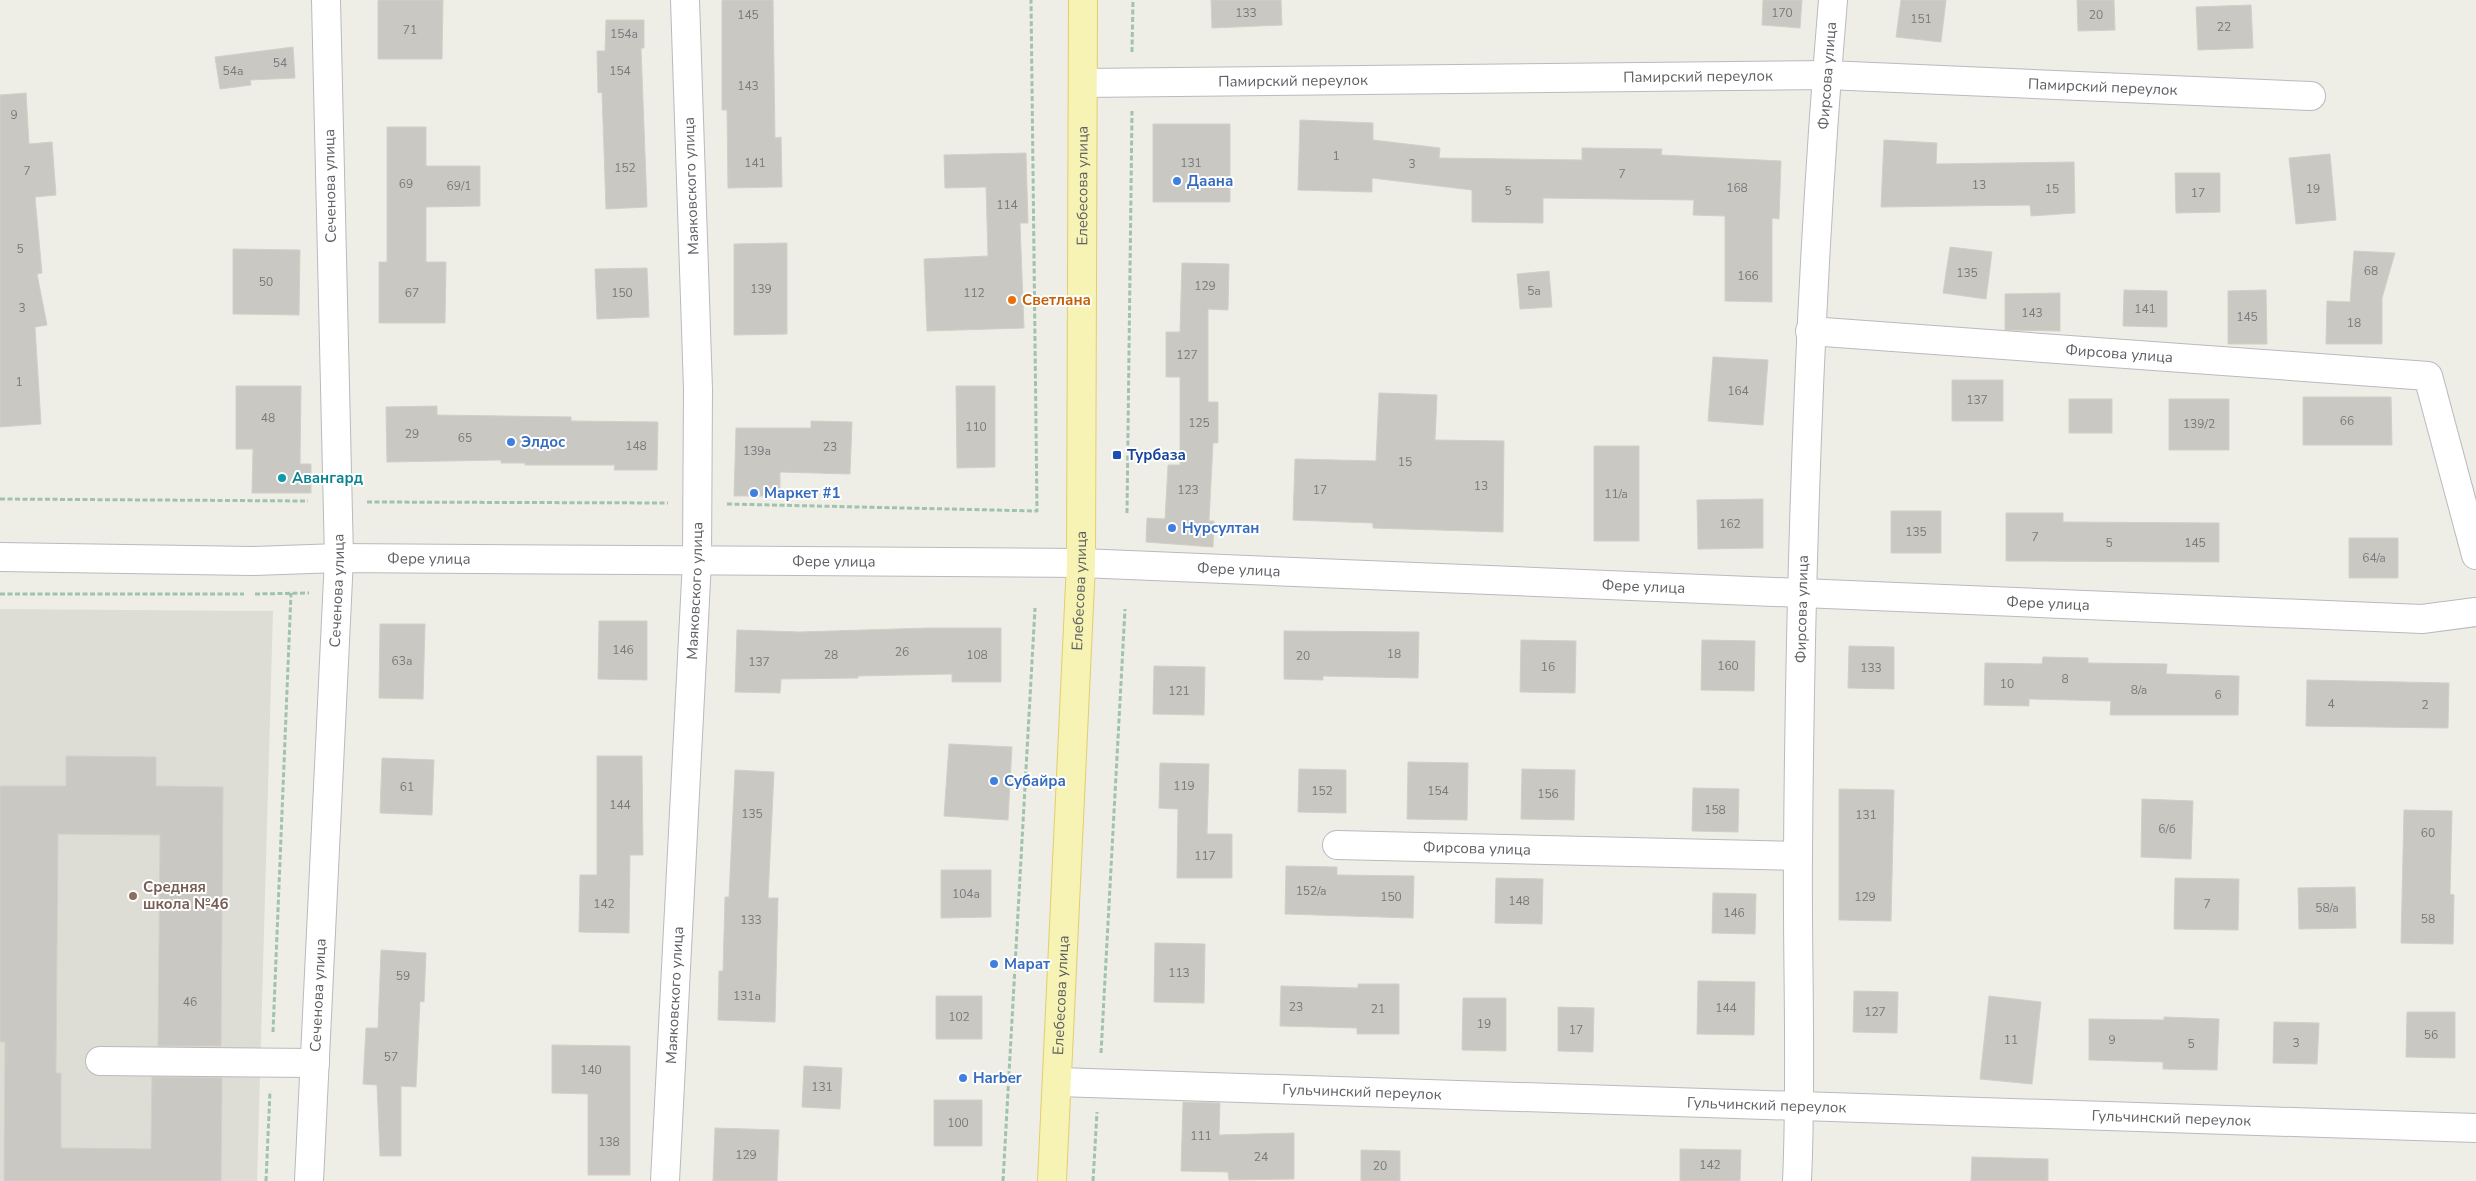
<svg xmlns="http://www.w3.org/2000/svg" width="2476" height="1181" viewBox="0 0 2476 1181" font-family="'Nunito Sans',sans-serif">
	<style>
		.education { fill: #deddd5 }
		.building { fill: #cac8c3; stroke: #d2d0c5 }
		.lines { fill: none; stroke-linecap: round; stroke-linejoin: round }
		.minor-casing { stroke: #b8babe; stroke-width: 30 }
		.major-casing { stroke: #e2ce6c; stroke-width: 30 }
		.path { stroke: #a0c3ae; stroke-width: 3; stroke-dasharray: 5 2.5; stroke-linecap: butt }
		.minor { stroke: #fff; stroke-width: 28 }
		.major { stroke: #f6f3b4; stroke-width: 28 }
		.shop-dot { fill: #3f7fe0; stroke: #fff; stroke-width: 2 }
		.food-dot { fill: #e8710a; stroke: #fff; stroke-width: 2 }
		.transit-dot { fill: #1a4fb4; stroke: #fff; stroke-width: 2 }
		.culture-dot { fill: #0f9aa8; stroke: #fff; stroke-width: 2 }
		.education-dot { fill: #8d6e63; stroke: #fff; stroke-width: 2 }
		.labels { text-anchor: middle; stroke-width: 4; stroke-linejoin: round; paint-order: stroke }
		.number-label { font-size: 12px; fill: #797a7c }
		.street-label { font-size: 15px; fill: #5e6065; stroke: #fff }
		.shop-label { font-size: 15px; font-weight: bold; fill: #366cbe; stroke: #fff; text-anchor: start }
		.food-label { font-size: 15px; font-weight: bold; fill: #c56008; stroke: #fff; text-anchor: start }
		.transit-label { font-size: 15px; font-weight: bold; fill: #164399; stroke: #fff; text-anchor: start }
		.culture-label { font-size: 15px; font-weight: bold; fill: #0d838f; stroke: #fff; text-anchor: start }
		.education-label { font-size: 15px; font-weight: bold; fill: #785e54; stroke: #fff; text-anchor: start }
	</style>
	<rect width="100%" height="100%" fill="#eeeee6"/>
	<path class="education" d="M0 609 273 611 257 1181H0Z"/>
	<path class="building" d="M378 0H443L442 59H378Z
		M722 0H773L775 138 781 137 782 187 728 188 727 110H722Z
		M1211 0H1281L1282 25 1212 28Z
		M1763 0H1802L1800 28 1762 25Z
		M1901 0H1946L1941 42 1896 37Z
		M2077 0H2114L2115 30 2078 31Z
		M2251 5 2253 48 2198 50 2196 7Z
		M606 20H644V48H641L647 207 606 209 602 92 598 93 597 51H605Z
		M293 47 295 78 250 80 251 85 220 89 215 57Z
		M26 93 29 144 52 142 56 195 35 197 42 273 37 274 47 325 35 327 41 424 0 427V95Z
		M1300 120 1373 123V140L1440 148 1439 158 1582 160V148L1662 149 1661 155 1781 161 1779 219 1772 218V302L1725 301V216L1693 215 1694 200 1543 198V223L1472 222V190L1372 178V192L1298 190Z
		M1153 124H1230V202H1153Z
		M387 127H426V166H480V206L426 207V262H446L445 323H379V262H387Z
		M1884 140 1937 143 1936 164 2074 162 2075 213 2031 216 2030 205 1881 207Z
		M1026 153 1028 223H1020L1024 328 927 331 924 259 988 256 986 187 945 188 944 155Z
		M2330 154 2336 220 2296 224 2289 158Z
		M2175 173H2220V212L2176 213Z
		M787 243V334L734 335V244Z
		M1950 247 1992 252 1986 299 1943 293Z
		M233 249 300 250 299 315 233 314Z
		M2354 251 2395 253 2382 298V344H2326L2327 301 2350 302Z
		M1182 263 1229 264 1228 310 1208 309V402H1218V443H1213L1209 521H1214L1213 547 1146 542 1147 518 1165 519 1168 465H1180V377H1166V332H1180Z
		M647 268 649 317 597 319 595 269Z
		M1549 271 1552 307 1520 309 1517 274Z
		M2124 290 2167 291V327L2123 326Z
		M2266 290 2267 344H2228V291Z
		M2060 293V331L2005 330V294Z
		M1713 357 1768 360 1763 425 1708 421Z
		M1952 380H2003V421H1952Z
		M236 386H301L300 464H311V493H252L253 449H236Z
		M956 386H995V467L957 468Z
		M1379 393 1437 395 1435 440 1504 441 1503 532 1373 528V523L1293 520 1295 459 1376 461Z
		M2303 397H2391L2392 445H2303Z
		M2069 399H2112V433H2069Z
		M2169 399H2229V450H2169Z
		M437 406V415L571 417V421L658 422 657 470H614L615 465H525V463H501V460L387 462 386 407Z
		M811 421 852 422 850 474 780 472V496H734L736 428H811Z
		M1594 446H1639V541H1594Z
		M1763 499V548L1698 549 1697 500Z
		M1891 511H1941V553H1891Z
		M2006 513H2063V522L2219 523V562L2006 561Z
		M2349 538H2398V578H2349Z
		M599 621H647V680L598 679Z
		M380 624H425L423 699 379 698Z
		M928 628H1001V682H952V674L858 676V678L781 679 780 693 735 692 737 630 800 632Z
		M1284 631 1419 632 1418 678 1323 676V680L1284 679Z
		M1521 640 1576 641 1575 693 1520 692Z
		M1702 640 1755 641 1754 691 1701 690Z
		M1849 646 1894 647V689L1848 688Z
		M2043 657 2088 658V663L2167 664 2166 674 2239 676 2238 715H2110L2111 701 2029 699V706L1984 705 1985 663 2042 664Z
		M1154 666 1205 667 1204 715 1153 714Z
		M2307 680 2449 683 2448 728 2306 726Z
		M949 744 1012 747 1008 820 944 816Z
		M66 756 156 757V786L223 787 221 1046H158L160 835 58 834 56 1073H61V1148L151 1149 152 1077 222 1078 221 1181H4L5 1042H0V786H66Z
		M597 756H642L643 855H630L629 933 579 932 580 875H597Z
		M382 758 434 760 432 815 380 813Z
		M1408 762 1468 763 1467 820 1407 819Z
		M1160 763 1209 764 1207 834H1232V878H1177L1178 809 1159 808Z
		M1299 769 1346 770V813L1298 812Z
		M1522 769 1575 770 1574 820 1521 819Z
		M735 770 774 772 768 898H778L775 1022 718 1020 719 971H723L725 897H729Z
		M1693 788 1739 789 1738 832 1692 831Z
		M1839 789 1894 790 1891 921 1839 920Z
		M2142 799 2193 801 2191 859 2141 857Z
		M2404 810 2452 811 2450 894 2454 895 2453 944 2401 943Z
		M1286 866 1337 867V875L1414 876 1413 918 1285 914Z
		M941 870H991V917L941 918Z
		M1496 878 1543 879 1542 924 1495 923Z
		M2175 878 2239 879 2238 930 2174 929Z
		M2355 887 2356 928 2299 929 2298 888Z
		M1713 893 1756 894 1755 934 1712 933Z
		M1155 943 1205 944 1204 1003 1154 1002Z
		M381 950 426 953 424 1002 420 1001 416 1087 401 1086V1156H380L377 1085 363 1084 366 1028H378Z
		M1698 981 1755 982 1754 1035 1697 1034Z
		M1358 984H1399V1034H1357V1028L1280 1026 1281 986 1358 988Z
		M1854 991 1898 992 1897 1033 1853 1032Z
		M936 996H982V1039H936Z
		M1989 996 2041 1002 2032 1084 1980 1079Z
		M1463 998H1506V1051L1462 1050Z
		M1558 1007 1594 1008 1593 1052 1558 1051Z
		M2407 1012H2455V1058L2406 1057Z
		M2164 1017 2219 1019 2217 1070 2163 1069V1062L2089 1060V1019L2164 1020Z
		M2274 1022 2319 1023 2317 1064 2273 1063Z
		M552 1045 630 1046V1175H588V1094L552 1093Z
		M804 1066 842 1068 840 1109 802 1107Z
		M934 1100H982V1146H934Z
		M1183 1102 1220 1103 1219 1135 1294 1133V1179L1229 1180 1228 1172 1181 1171Z
		M715 1128 779 1130 777 1181H713Z
		M1680 1149 1741 1150 1740 1181H1680Z
		M1361 1150 1400 1151V1181H1361Z
		M1972 1157 2048 1159V1181H1971Z"/>
	<g class="lines">
		<defs>
			<g id="minor">
				<path id="s1" d="M1083 83 1827 75 2311 96"/>
				<path id="s2" d="M1810 331 2428 376 2476 555"/>
				<path id="s3" d="M0 557 252 561 339 558 1081 563 2422 619 2476 612"/>
				<path id="s4" d="M1337 845 1798 856"/>
				<path d="M100 1061 315 1063"/>
				<path id="s5" d="M1058 1082 2476 1128"/>
				<path id="s6" d="M309 1181 339 558 326 0"/>
				<path id="s7" d="M665 1181 697 561 698 389 685 0"/>
				<path id="s8" d="M1797 1181C1802 1072 1797 963 1798 854 1800 569 1809 284 1833 0"/>
			</g>
			<g id="major">
				<path id="s9" d="M1052 1181 1081 563 1083 0"/>
			</g>
		</defs>
		<use href="#minor" class="minor-casing"/>
		<use href="#major" class="major-casing"/>
		<path class="path" d="M1132 52 1133 0
			M0 499 308 501
			M367 502 668 503
			M727 504 1037 511 1031 0
			M1127 513 1132 111
			M0 594H244
			M255 594 309 593
			M273 1032 291 593
			M1101 1053 1125 609
			M266 1181 270 1091
			M1003 1181 1035 608
			M1093 1181 1097 1112"/>
		<use href="#minor" class="minor"/>
		<use href="#major" class="major"/>
	</g>
	<g class="shop-dot">
		<circle cx="1177" cy="181" r="5"/>
		<circle cx="511" cy="442" r="5"/>
		<circle cx="754" cy="493" r="5"/>
		<circle cx="1172" cy="528" r="5"/>
		<circle cx="994" cy="781" r="5"/>
		<circle cx="994" cy="964" r="5"/>
		<circle cx="963" cy="1078" r="5"/>
	</g>
	<circle class="food-dot" cx="1012" cy="300" r="5"/>
	<rect class="transit-dot" x="1112" y="450" width="10" height="10" rx="2.5"/>
	<circle class="culture-dot" cx="282" cy="478" r="5"/>
	<circle class="education-dot" cx="133" cy="896" r="5"/>
	<g class="labels">
		<g class="number-label">
			<text x="1246" y="17">133</text>
			<text x="1782" y="17">170</text>
			<text x="748" y="19">145</text>
			<text x="2096" y="19">20</text>
			<text x="1921" y="23">151</text>
			<text x="2224" y="31">22</text>
			<text x="410" y="34">71</text>
			<text x="624" y="38">154а</text>
			<text x="280" y="67">54</text>
			<text x="233" y="75">54а</text>
			<text x="620" y="75">154</text>
			<text x="748" y="90">143</text>
			<text x="14" y="119">9</text>
			<text x="1336" y="160">1</text>
			<text x="755" y="167">141</text>
			<text x="1191" y="167">131</text>
			<text x="1412" y="168">3</text>
			<text x="625" y="172">152</text>
			<text x="27" y="175">7</text>
			<text x="1622" y="178">7</text>
			<text x="406" y="188">69</text>
			<text x="1979" y="189">13</text>
			<text x="459" y="190">69/1</text>
			<text x="1737" y="192">168</text>
			<text x="2052" y="193">15</text>
			<text x="2313" y="193">19</text>
			<text x="1508" y="195">5</text>
			<text x="2198" y="197">17</text>
			<text x="1007" y="209">114</text>
			<text x="20" y="253">5</text>
			<text x="2371" y="275">68</text>
			<text x="1967" y="277">135</text>
			<text x="1748" y="280">166</text>
			<text x="266" y="286">50</text>
			<text x="1205" y="290">129</text>
			<text x="761" y="293">139</text>
			<text x="1534" y="295">5а</text>
			<text x="412" y="297">67</text>
			<text x="622" y="297">150</text>
			<text x="974" y="297">112</text>
			<text x="22" y="312">3</text>
			<text x="2145" y="313">141</text>
			<text x="2032" y="317">143</text>
			<text x="2247" y="321">145</text>
			<text x="2354" y="327">18</text>
			<text x="1187" y="359">127</text>
			<text x="19" y="386">1</text>
			<text x="1738" y="395">164</text>
			<text x="1977" y="404">137</text>
			<text x="268" y="422">48</text>
			<text x="2347" y="425">66</text>
			<text x="1199" y="427">125</text>
			<text x="2199" y="428">139/2</text>
			<text x="976" y="431">110</text>
			<text x="412" y="438">29</text>
			<text x="465" y="442">65</text>
			<text x="636" y="450">148</text>
			<text x="830" y="451">23</text>
			<text x="757" y="455">139а</text>
			<text x="1405" y="466">15</text>
			<text x="1481" y="490">13</text>
			<text x="1188" y="494">123</text>
			<text x="1320" y="494">17</text>
			<text x="1616" y="498">11/а</text>
			<text x="1730" y="528">162</text>
			<text x="1916" y="536">135</text>
			<text x="2035" y="541">7</text>
			<text x="2109" y="547">5</text>
			<text x="2195" y="547">145</text>
			<text x="2374" y="562">64/а</text>
			<text x="623" y="654">146</text>
			<text x="902" y="656">26</text>
			<text x="1394" y="658">18</text>
			<text x="831" y="659">28</text>
			<text x="977" y="659">108</text>
			<text x="1303" y="660">20</text>
			<text x="402" y="665">63а</text>
			<text x="759" y="666">137</text>
			<text x="1728" y="670">160</text>
			<text x="1548" y="671">16</text>
			<text x="1871" y="672">133</text>
			<text x="2065" y="683">8</text>
			<text x="2007" y="688">10</text>
			<text x="2139" y="694">8/а</text>
			<text x="1179" y="695">121</text>
			<text x="2218" y="699">6</text>
			<text x="2331" y="708">4</text>
			<text x="2425" y="709">2</text>
			<text x="1184" y="790">119</text>
			<text x="407" y="791">61</text>
			<text x="1322" y="795">152</text>
			<text x="1438" y="795">154</text>
			<text x="1548" y="798">156</text>
			<text x="620" y="809">144</text>
			<text x="1715" y="814">158</text>
			<text x="752" y="818">135</text>
			<text x="1866" y="819">131</text>
			<text x="2167" y="833">6/б</text>
			<text x="2428" y="837">60</text>
			<text x="1205" y="860">117</text>
			<text x="1311" y="895">152/а</text>
			<text x="966" y="898">104а</text>
			<text x="1391" y="901">150</text>
			<text x="1865" y="901">129</text>
			<text x="1519" y="905">148</text>
			<text x="604" y="908">142</text>
			<text x="2207" y="908">7</text>
			<text x="2327" y="912">58/а</text>
			<text x="1734" y="917">146</text>
			<text x="2428" y="923">58</text>
			<text x="751" y="924">133</text>
			<text x="1179" y="977">113</text>
			<text x="403" y="980">59</text>
			<text x="747" y="1000">131а</text>
			<text x="190" y="1006">46</text>
			<text x="1296" y="1011">23</text>
			<text x="1726" y="1012">144</text>
			<text x="1378" y="1013">21</text>
			<text x="1875" y="1016">127</text>
			<text x="959" y="1021">102</text>
			<text x="1484" y="1028">19</text>
			<text x="1576" y="1034">17</text>
			<text x="2431" y="1039">56</text>
			<text x="2011" y="1044">11</text>
			<text x="2112" y="1044">9</text>
			<text x="2296" y="1047">3</text>
			<text x="2191" y="1048">5</text>
			<text x="391" y="1061">57</text>
			<text x="591" y="1074">140</text>
			<text x="822" y="1091">131</text>
			<text x="958" y="1127">100</text>
			<text x="1201" y="1140">111</text>
			<text x="609" y="1146">138</text>
			<text x="746" y="1159">129</text>
			<text x="1261" y="1161">24</text>
			<text x="1710" y="1169">142</text>
			<text x="1380" y="1170">20</text>
		</g>
		<g class="street-label">
			<text dy="5" stroke="none"><textPath href="#s1" startOffset="615">Памирский переулок</textPath></text>
			<text dy="5" stroke="none"><textPath href="#s8" startOffset="1106">Фирсова улица</textPath></text>
			<text dy="5" stroke="none"><textPath href="#s1" startOffset="210">Памирский переулок</textPath></text>
			<text dy="5" stroke="none"><textPath href="#s1" startOffset="1020">Памирский переулок</textPath></text>
			<text transform="translate(330 186) rotate(-91)" y="5">Сеченова улица</text>
			<text transform="translate(691 186) rotate(-92)" y="5">Маяковского улица</text>
			<text dy="5" stroke="none"><textPath href="#s9" startOffset="996">Елебесова улица</textPath></text>
			<text dy="5" stroke="none"><textPath href="#s2" startOffset="310">Фирсова улица</textPath></text>
			<text dy="5" stroke="none"><textPath href="#s3" startOffset="429">Фере улица</textPath></text>
			<text dy="5" stroke="none"><textPath href="#s3" startOffset="834">Фере улица</textPath></text>
			<text dy="5" stroke="none"><textPath href="#s3" startOffset="1239">Фере улица</textPath></text>
			<text dy="5" stroke="none"><textPath href="#s3" startOffset="1644">Фере улица</textPath></text>
			<text dy="5" stroke="none"><textPath href="#s6" startOffset="591">Сеченова улица</textPath></text>
			<text dy="5" stroke="none"><textPath href="#s7" startOffset="591">Маяковского улица</textPath></text>
			<text dy="5" stroke="none"><textPath href="#s9" startOffset="591">Елебесова улица</textPath></text>
			<text dy="5" stroke="none"><textPath href="#s3" startOffset="2049">Фере улица</textPath></text>
			<text dy="5" stroke="none"><textPath href="#s8" startOffset="572">Фирсова улица</textPath></text>
			<text dy="5" stroke="none"><textPath href="#s4" startOffset="140">Фирсова улица</textPath></text>
			<text dy="5" stroke="none"><textPath href="#s6" startOffset="186">Сеченова улица</textPath></text>
			<text dy="5" stroke="none"><textPath href="#s7" startOffset="186">Маяковского улица</textPath></text>
			<text dy="5" stroke="none"><textPath href="#s9" startOffset="186">Елебесова улица</textPath></text>
			<text dy="5" stroke="none"><textPath href="#s5" startOffset="304">Гульчинский переулок</textPath></text>
			<text dy="5" stroke="none"><textPath href="#s5" startOffset="709">Гульчинский переулок</textPath></text>
			<text dy="5" stroke="none"><textPath href="#s5" startOffset="1114">Гульчинский переулок</textPath></text>
		</g>
		<g class="shop-label">
			<text x="1187" y="186">Даана</text>
			<text x="521" y="447">Элдос</text>
			<text x="764" y="498">Маркет #1</text>
			<text x="1182" y="533">Нурсултан</text>
			<text x="1004" y="786">Субайра</text>
			<text x="1004" y="969">Марат</text>
			<text x="973" y="1083">Harber</text>
		</g>
		<g class="food-label">
			<text x="1022" y="305">Светлана</text>
		</g>
		<g class="transit-label">
			<text x="1127" y="460">Турбаза</text>
		</g>
		<g class="culture-label">
			<text x="292" y="483">Авангард</text>
		</g>
		<g class="education-label">
			<text x="143" y="892">Средняя<tspan x="143" dy="17">школа №46</tspan></text>
		</g>
	</g>
</svg>
